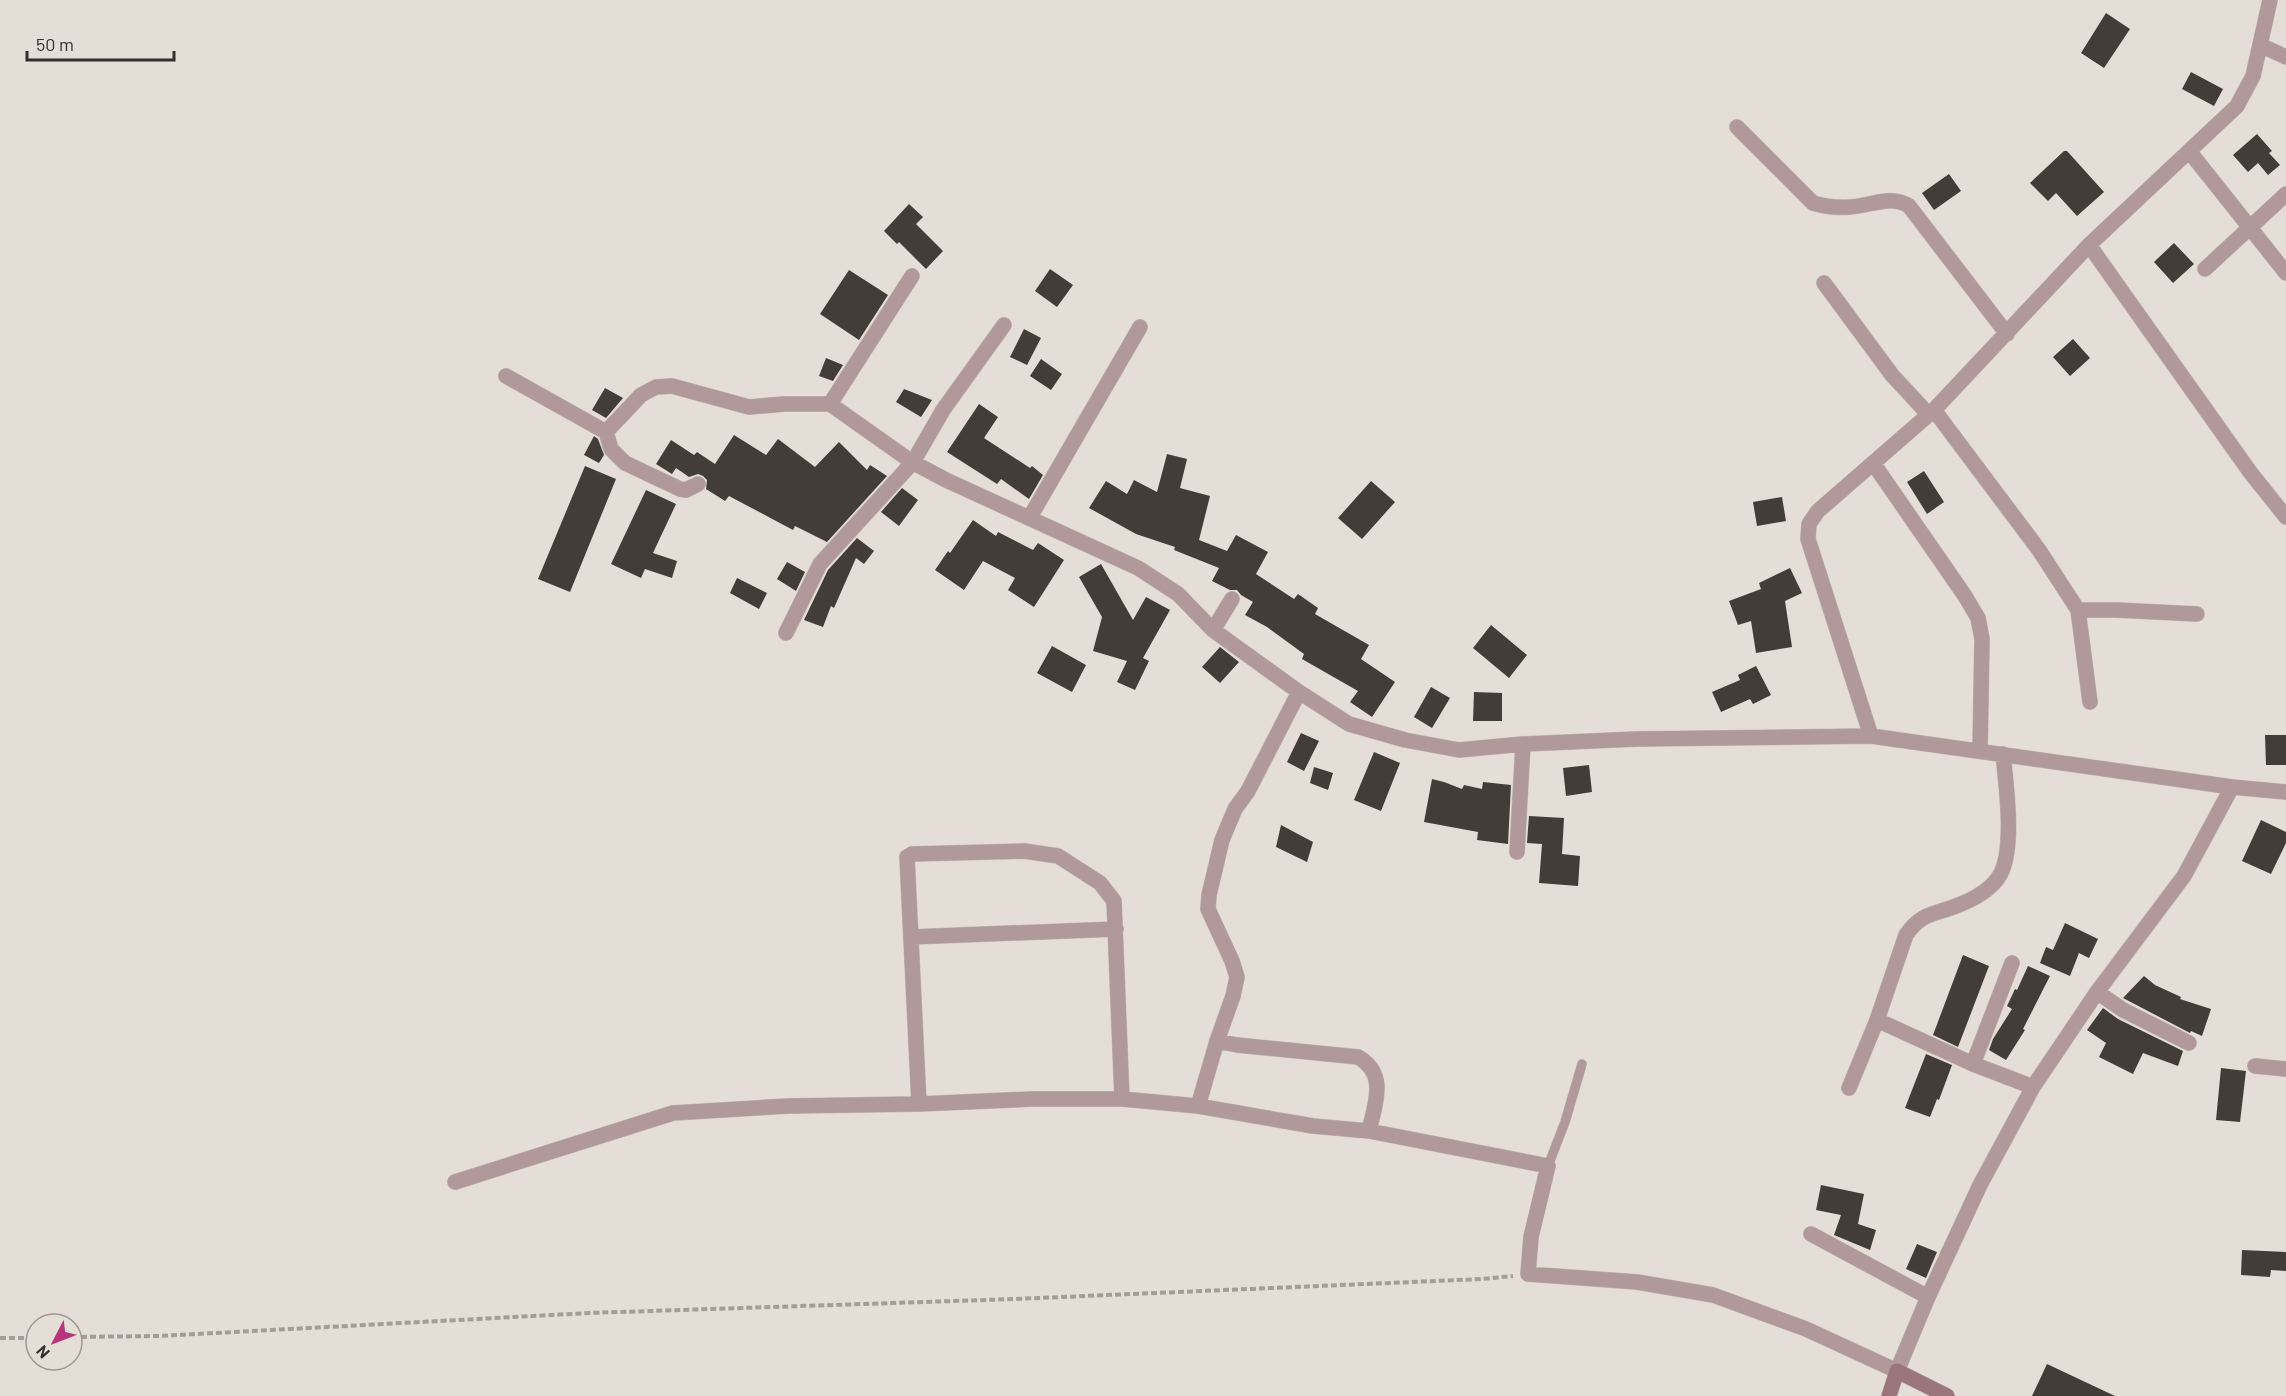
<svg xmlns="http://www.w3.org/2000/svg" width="2286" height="1396" viewBox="0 0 2286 1396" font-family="Barlow,sans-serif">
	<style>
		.building { fill: #433d37 }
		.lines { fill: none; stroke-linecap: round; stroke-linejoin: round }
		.lane-casing { stroke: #c1bbb4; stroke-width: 10 }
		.street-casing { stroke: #c1bbb4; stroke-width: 16 }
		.secondary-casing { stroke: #c1bbb4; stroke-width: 16 }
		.path { stroke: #a29d97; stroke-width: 4; stroke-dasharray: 6 3; stroke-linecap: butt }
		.lane { stroke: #b1989b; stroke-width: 9 }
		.street { stroke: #b1989b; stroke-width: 15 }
		.secondary { stroke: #9a767a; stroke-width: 15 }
	</style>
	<rect width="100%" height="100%" fill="#e5ded6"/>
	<path class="building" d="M2106 13 2130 29 2104 68 2081 53Z
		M2191 72 2223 89 2214 106 2182 89Z
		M2257 134 2272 151 2269 153 2280 165 2268 175 2258 163 2248 172 2233 155Z
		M2064 151H2067L2104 192 2077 216 2056 193 2048 201 2030 183Z
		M1949 174 1961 191 1934 210 1922 193Z
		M909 204 923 217 916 224 943 251 926 269 899 242 897 244 884 231Z
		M2174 243 2194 264 2173 283 2154 262Z
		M1050 269 1073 285 1057 307 1035 291Z
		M849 270 888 295 859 340 820 314Z
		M1024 329 1041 338 1027 365 1010 357Z
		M2073 339 2090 358 2070 376 2053 357Z
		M826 358 843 365 833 381 819 376Z
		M1041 359 1062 374 1051 390 1030 376Z
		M605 388 623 398 606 418 592 410Z
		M904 389 932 400 921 417 896 402Z
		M979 404 998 417 984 438 1030 468 1032 466 1043 475 1029 499 1001 479 997 484 947 452Z
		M734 435 766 455 778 439 815 467 839 442 867 470 870 465 887 476 827 542 795 526 793 530 729 496 725 501 706 489 707 480 703 476 698 474 689 477 676 468 672 474 656 464 671 440 694 455 697 452 715 464Z
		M594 436 598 439 604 455 599 463 584 455Z
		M1167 454 1187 459 1180 488 1210 496 1199 540 1227 551 1236 535 1268 552 1256 574 1294 599 1298 594 1318 608 1315 614 1369 645 1361 659 1395 682 1372 717 1350 702 1358 691 1302 659 1304 654 1267 627 1245 615 1253 602 1241 595 1237 590H1230L1212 581 1219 568 1174 550 1175 547 1136 534 1089 508 1106 481 1127 494 1134 480 1157 492Z
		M585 466 616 479 570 592 538 579Z
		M1924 471 1944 502 1927 514 1907 482Z
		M1371 481 1395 502 1362 539 1338 518Z
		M902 488 918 500 899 526 881 512Z
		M646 490 676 504 653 553 677 561 672 578 645 569 641 578 611 564Z
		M1782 497 1786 521 1757 526 1753 502Z
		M973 520 996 536 998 532 1033 550 1038 543 1064 560 1034 607 1008 590 1015 578 983 561 964 590 935 570 948 551 950 553Z
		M857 538 874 551 864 564 856 558 834 608 831 606 823 627 804 620 828 570Z
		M787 562 805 572 796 591 777 579Z
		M1101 564 1133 620 1146 597 1170 610 1143 658 1149 661 1135 690 1117 682 1127 661 1093 651 1102 617 1079 577Z
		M1790 568 1802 593 1785 601 1792 647 1756 653 1751 621 1738 625 1729 601 1761 589 1759 583Z
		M737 578 767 593 759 609 730 593Z
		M1491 625 1527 655 1509 678 1473 648Z
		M1052 646 1086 665 1072 692 1037 673Z
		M1220 647 1239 662 1220 683 1202 667Z
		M1756 666 1771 695 1753 704 1750 699 1721 712 1712 692 1740 680 1738 675Z
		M1431 687 1450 698 1432 728 1414 717Z
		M1474 692 1502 693V721H1473Z
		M1301 733 1319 741 1304 771 1287 762Z
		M2265 735H2286V765H2266Z
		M1374 752 1400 763 1381 811 1354 800Z
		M1589 765 1592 792 1566 796 1563 768Z
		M1314 767 1333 773 1328 790 1310 783Z
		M1432 779 1444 782 1462 789 1464 785 1482 789 1483 782 1511 785 1508 844 1477 840 1478 832 1424 822Z
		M1529 816 1564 818 1562 854 1580 856 1578 886 1539 883 1542 844 1527 843Z
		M2261 820 2286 832V843L2271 874 2242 861Z
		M1281 825 1313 842 1307 862 1276 847Z
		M2065 923 2098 939 2089 958 2079 953 2070 976 2040 963 2046 947 2053 950Z
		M1963 955 1989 966 1958 1047 1933 1035Z
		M2028 966 2050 976 2023 1029 2025 1030 2006 1060 1989 1050 1993 1039 2012 1009 2007 1006 2015 989 2017 990Z
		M2144 976 2155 985 2181 997 2180 999 2211 1009 2202 1036 2191 1031 2190 1033 2123 998Z
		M2103 1008 2118 1019 2183 1051 2178 1066 2143 1053 2133 1074 2099 1057 2106 1043 2087 1030Z
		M1926 1054 1952 1065 1939 1100 1937 1099 1930 1117 1905 1108Z
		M2221 1068 2246 1071 2240 1122 2216 1120Z
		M1821 1185 1864 1194 1858 1224 1876 1230 1870 1250 1834 1235 1841 1215 1816 1210Z
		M1917 1244 1937 1252 1926 1278 1906 1269Z
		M2242 1250 2286 1252V1271L2271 1270 2270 1277 2241 1275Z
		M2047 1364 2115 1396H2032Z"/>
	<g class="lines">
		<defs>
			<path id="lane" d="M1548 1166 1565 1122 1582 1064"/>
			<path id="street" d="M2260 45 2286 57
				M1737 127 1813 203C1826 207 1837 208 1850 207 1871 206 1891 194 1909 206L2007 334
				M2189 151 2286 273
				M2089 245 2250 472 2286 517
				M2205 269 2286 194
				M1824 283 1892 375 1929 415
				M506 376 606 432 641 395 656 387 672 386 749 407 784 404H830L912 462 946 480 1138 568 1178 594 1213 630 1299 692 1349 724 1405 740 1459 750 1523 744 1637 739 1871 736 2232 787 2286 792
				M830 404 912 276
				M1934 410 2039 550 2078 610H2116L2197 614
				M606 432 611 449 625 463 680 489 686 490 698 484
				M1873 463 1965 596 1978 618 1982 639 1980 751
				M1030 517 1140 327
				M2078 610 2090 702
				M1213 630 1232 599
				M786 633 820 564 913 462 943 410 1004 325
				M1871 736 1808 539 1809 524 1818 511 1934 410 2089 245 2237 106 2253 76 2270 0
				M1517 852 1523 744
				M911 937 1116 929
				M2097 992 2123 1010 2189 1043
				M1877 1020 1906 935C1921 913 1933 915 1956 906 1972 900 1988 892 1998 878 2016 853 2006 785 2003 754
				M1217 1041 1237 1045 1358 1057C1388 1074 1375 1104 1369 1131
				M1973 1064 2012 963
				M2255 1066 2286 1069
				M1849 1088 1877 1020 1973 1064 2033 1087
				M919 1104 907 857 912 854 1024 851 1058 856 1100 883 1114 901 1122 1099 1198 1106 1313 1126 1369 1131 1548 1166 1531 1237 1528 1274 1637 1282 1713 1295 1806 1329 1897 1371 1928 1297 1980 1185 2033 1087 2097 992 2184 876 2232 787
				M1198 1106 1217 1041 1233 996 1237 977 1232 961 1208 909 1209 895 1222 840 1235 809 1248 791 1299 692
				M455 1182 673 1113 788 1106 919 1104 1032 1099H1122
				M1811 1234 1928 1297"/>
			<path id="secondary" d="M1889 1396 1897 1371 1947 1396"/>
		</defs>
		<use href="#lane" class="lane-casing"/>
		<use href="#street" class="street-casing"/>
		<use href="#secondary" class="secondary-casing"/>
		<path class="path" d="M72 1337 159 1336 589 1313 1015 1299 1482 1279 1513 1276
			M0 1338H36"/>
		<use href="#lane" class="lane"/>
		<use href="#street" class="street"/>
		<use href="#secondary" class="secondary"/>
	</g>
	<g transform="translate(54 1342) rotate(228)"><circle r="28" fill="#e5ded6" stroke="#9d9892" stroke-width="1.5"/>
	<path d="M0-4.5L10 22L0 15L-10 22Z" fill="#b9357b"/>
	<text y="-9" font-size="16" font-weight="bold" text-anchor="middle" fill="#322f2d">N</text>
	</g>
	<path d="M27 51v9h147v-9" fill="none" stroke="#322f2d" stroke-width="3"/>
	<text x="36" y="51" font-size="18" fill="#322f2d" stroke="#e5ded6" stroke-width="4.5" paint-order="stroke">50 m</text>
</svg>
